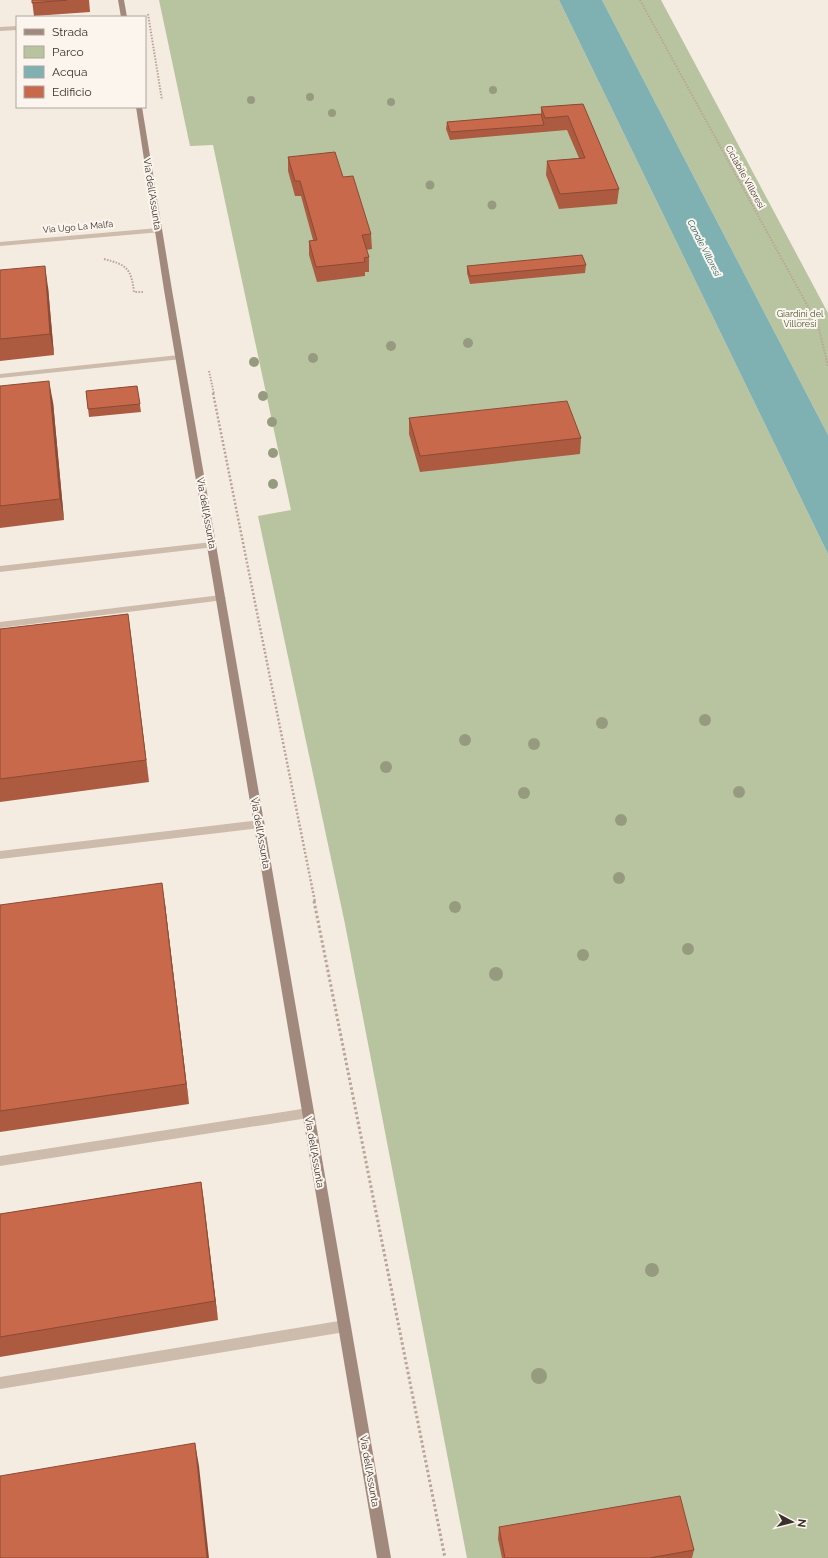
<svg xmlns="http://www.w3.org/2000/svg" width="828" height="1558" viewBox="0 0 828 1558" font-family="Raleway,sans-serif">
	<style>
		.green { fill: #b8c4a0 }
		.water { fill: #7fb0b2 }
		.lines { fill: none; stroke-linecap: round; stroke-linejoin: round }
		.path-far2 { stroke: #b9a596; stroke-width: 2; stroke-dasharray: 1.5 1.5; stroke-linecap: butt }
		.path-far1 { stroke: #b9a596; stroke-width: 2.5; stroke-dasharray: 2 2; stroke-linecap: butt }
		.path { stroke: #b9a596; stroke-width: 3; stroke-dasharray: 2.5 2.5; stroke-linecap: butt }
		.lane { fill: #cdbbac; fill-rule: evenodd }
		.street { fill: #cdbbac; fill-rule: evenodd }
		.secondary { fill: #a18a7d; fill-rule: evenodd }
		.tree { fill: #969b7f }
		.wall { fill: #ac5a40 }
		.shaded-wall { fill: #8c4a34 }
		.building { fill: #c8694b; stroke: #8c4a34 }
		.labels { text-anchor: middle; stroke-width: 4; stroke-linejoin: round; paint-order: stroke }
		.far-street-label { font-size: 9px; fill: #3b302b; stroke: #fbf5ee }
		.far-water-label { font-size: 9px; font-style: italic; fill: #1f5a5e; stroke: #fbf5ee }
		.far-park-label { font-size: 9px; fill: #4a5a2e; stroke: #fbf5ee }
		.street-label { font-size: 10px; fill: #3b302b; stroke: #fbf5ee }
	</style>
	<rect width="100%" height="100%" fill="#f4ebe1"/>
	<path class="green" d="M159 0H559L828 554V1558H467L345 924 258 516 291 510 213 145 190 146Z
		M602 0H661L828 313V435Z"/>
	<path class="water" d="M559 0H602L828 435V554Z"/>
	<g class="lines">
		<path class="path-far2" d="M640 0 818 325 828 366
			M148 14 162 100
			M104 259C127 265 131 268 134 292H144
			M209 371 214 394"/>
		<path class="path-far1" d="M213 393 315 902"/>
		<path class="path" d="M314 901 445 1558"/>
		<path class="lane" d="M179 355H182V359L0 378V374Z
			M212 542 215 543 216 545 215 547 0 572V566Z
			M221 595 226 598 224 600 0 628V622Z
			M260 820 264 821 265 824 264 827 260 828 0 859V851Z
			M308 1108 312 1110 314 1113 312 1116 308 1118 0 1166V1156Z
			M345 1320 349 1322 351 1326 349 1330 345 1332 0 1389V1377Z"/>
		<path class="street" d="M17 26V30L0 31V27Z
			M158 228H161V232L0 246V242Z"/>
		<path class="secondary" d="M118 0H124L127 17H121Z
			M136 107H142L172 290 391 1558H377L164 290Z"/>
	</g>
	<g class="tree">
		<circle cx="493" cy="90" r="4"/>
		<circle cx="310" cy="97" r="4"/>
		<circle cx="251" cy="100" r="4"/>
		<circle cx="391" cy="102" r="4"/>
		<circle cx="332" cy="113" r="4"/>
		<circle cx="430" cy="185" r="4.5"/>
		<circle cx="492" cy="205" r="4.5"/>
		<circle cx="468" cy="343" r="5"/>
		<circle cx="391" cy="346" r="5"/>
		<circle cx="313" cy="358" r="5"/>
		<circle cx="254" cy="362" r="5"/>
		<circle cx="263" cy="396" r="5"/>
		<circle cx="272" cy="422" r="5"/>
		<circle cx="273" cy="453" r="5"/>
		<circle cx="273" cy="484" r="5"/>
		<circle cx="705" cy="720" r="6"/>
		<circle cx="602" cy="723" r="6"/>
		<circle cx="465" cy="740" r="6"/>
		<circle cx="534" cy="744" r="6"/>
		<circle cx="386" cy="767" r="6"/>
		<circle cx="739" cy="792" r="6"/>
		<circle cx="524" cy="793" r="6"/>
		<circle cx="621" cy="820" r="6"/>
		<circle cx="619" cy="878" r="6"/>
		<circle cx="455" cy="907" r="6"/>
		<circle cx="688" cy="949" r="6"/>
		<circle cx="583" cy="955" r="6"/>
		<circle cx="496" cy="974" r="7"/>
		<circle cx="652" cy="1270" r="7"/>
		<circle cx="539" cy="1376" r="8"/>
	</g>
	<path class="wall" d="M32 0H89L90 12 34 16Z
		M583 104 619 189 617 204 559 209 546 175 547 161 579 158 567 130 450 140 446 129 447 122 541 114V107Z
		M288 157 343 177 371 234 372 249 366 250 369 257V272H365V276L317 282 309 255V241L313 240 301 196H295L288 171Z
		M586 265 585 273 470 284 467 273V266Z
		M0 270 48 287 54 355 0 361Z
		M0 386 53 402 64 520 0 528Z
		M137 386 141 412 89 417 86 391Z
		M409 418 581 438 580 454 420 472 409 434Z
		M128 614 149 782 0 802V629Z
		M165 904 189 1104 0 1132V905Z
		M201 1182 218 1320 0 1357V1214Z
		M499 1527 694 1550 692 1558H502L498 1539Z"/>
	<path class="shaded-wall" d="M45 266 48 287 54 355 50 334Z
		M49 381 53 402 64 520 60 499Z
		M128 614 131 636 149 782 146 760Z
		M162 883 165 904 189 1104 186 1084Z
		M201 1182 204 1202 218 1320 215 1301Z
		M195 1443 199 1466 209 1558H207Z"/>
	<path class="building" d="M32 0H67L32 3Z
		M583 104 619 189 560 194 547 161 585 158 568 116 545 118 541 107Z
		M541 114 544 125 450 132 447 122Z
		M335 152 343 177 353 176 371 234 362 235 369 257 364 258 365 262 316 267 309 241 317 240 300 181H295L288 157Z
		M582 255 586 265 470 276 467 266Z
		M45 266 50 334 0 339V270Z
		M49 381 60 499 0 506V386Z
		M137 386 140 404 88 409 86 391Z
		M567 401 581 438 420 456 409 418Z
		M128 614 146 760 0 779V629Z
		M162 883 186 1084 0 1111V905Z
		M201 1182 215 1301 0 1337V1214Z
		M195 1443 207 1558H0V1476Z
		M680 1496 694 1550 649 1558H505L499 1527Z"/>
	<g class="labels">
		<g class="far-street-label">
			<text transform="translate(745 177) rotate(61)" y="3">Ciclabile Villoresi</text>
			<text transform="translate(78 227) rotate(-5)" y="3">Via Ugo La Malfa</text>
		</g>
		<g class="far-water-label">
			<text transform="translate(704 248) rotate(63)" y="3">Canale Villoresi</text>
		</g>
		<g class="far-park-label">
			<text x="800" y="317">Giardini del<tspan x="800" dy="10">Villoresi</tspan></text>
		</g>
		<g class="street-label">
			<text transform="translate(153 194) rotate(81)" y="4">Via dell'Assunta</text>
			<text transform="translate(207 513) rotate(80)" y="4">Via dell'Assunta</text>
			<text transform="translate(261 833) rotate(80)" y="4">Via dell'Assunta</text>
			<text transform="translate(315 1152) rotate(80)" y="4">Via dell'Assunta</text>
			<text transform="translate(370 1471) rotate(80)" y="4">Via dell'Assunta</text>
		</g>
	</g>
	<rect x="16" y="16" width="130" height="92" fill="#fbf5ee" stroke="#aea6a0"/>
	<rect x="24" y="29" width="20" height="6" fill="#a18a7d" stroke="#aea6a0"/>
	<text x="52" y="36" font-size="12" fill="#3b302b">Strada</text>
	<rect x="24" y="46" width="20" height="12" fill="#b8c4a0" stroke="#aea6a0"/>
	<text x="52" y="56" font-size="12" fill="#3b302b">Parco</text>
	<rect x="24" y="66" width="20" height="12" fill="#7fb0b2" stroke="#aea6a0"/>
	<text x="52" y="76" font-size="12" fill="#3b302b">Acqua</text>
	<rect x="24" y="86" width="20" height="12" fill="#c8694b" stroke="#aea6a0"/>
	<text x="52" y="96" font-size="12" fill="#3b302b">Edificio</text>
	<g transform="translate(792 1522) rotate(97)" stroke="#fbf5ee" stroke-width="3" paint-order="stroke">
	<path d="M0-3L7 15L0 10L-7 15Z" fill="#3b302b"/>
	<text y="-6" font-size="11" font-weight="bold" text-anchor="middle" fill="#3b302b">N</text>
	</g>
</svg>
